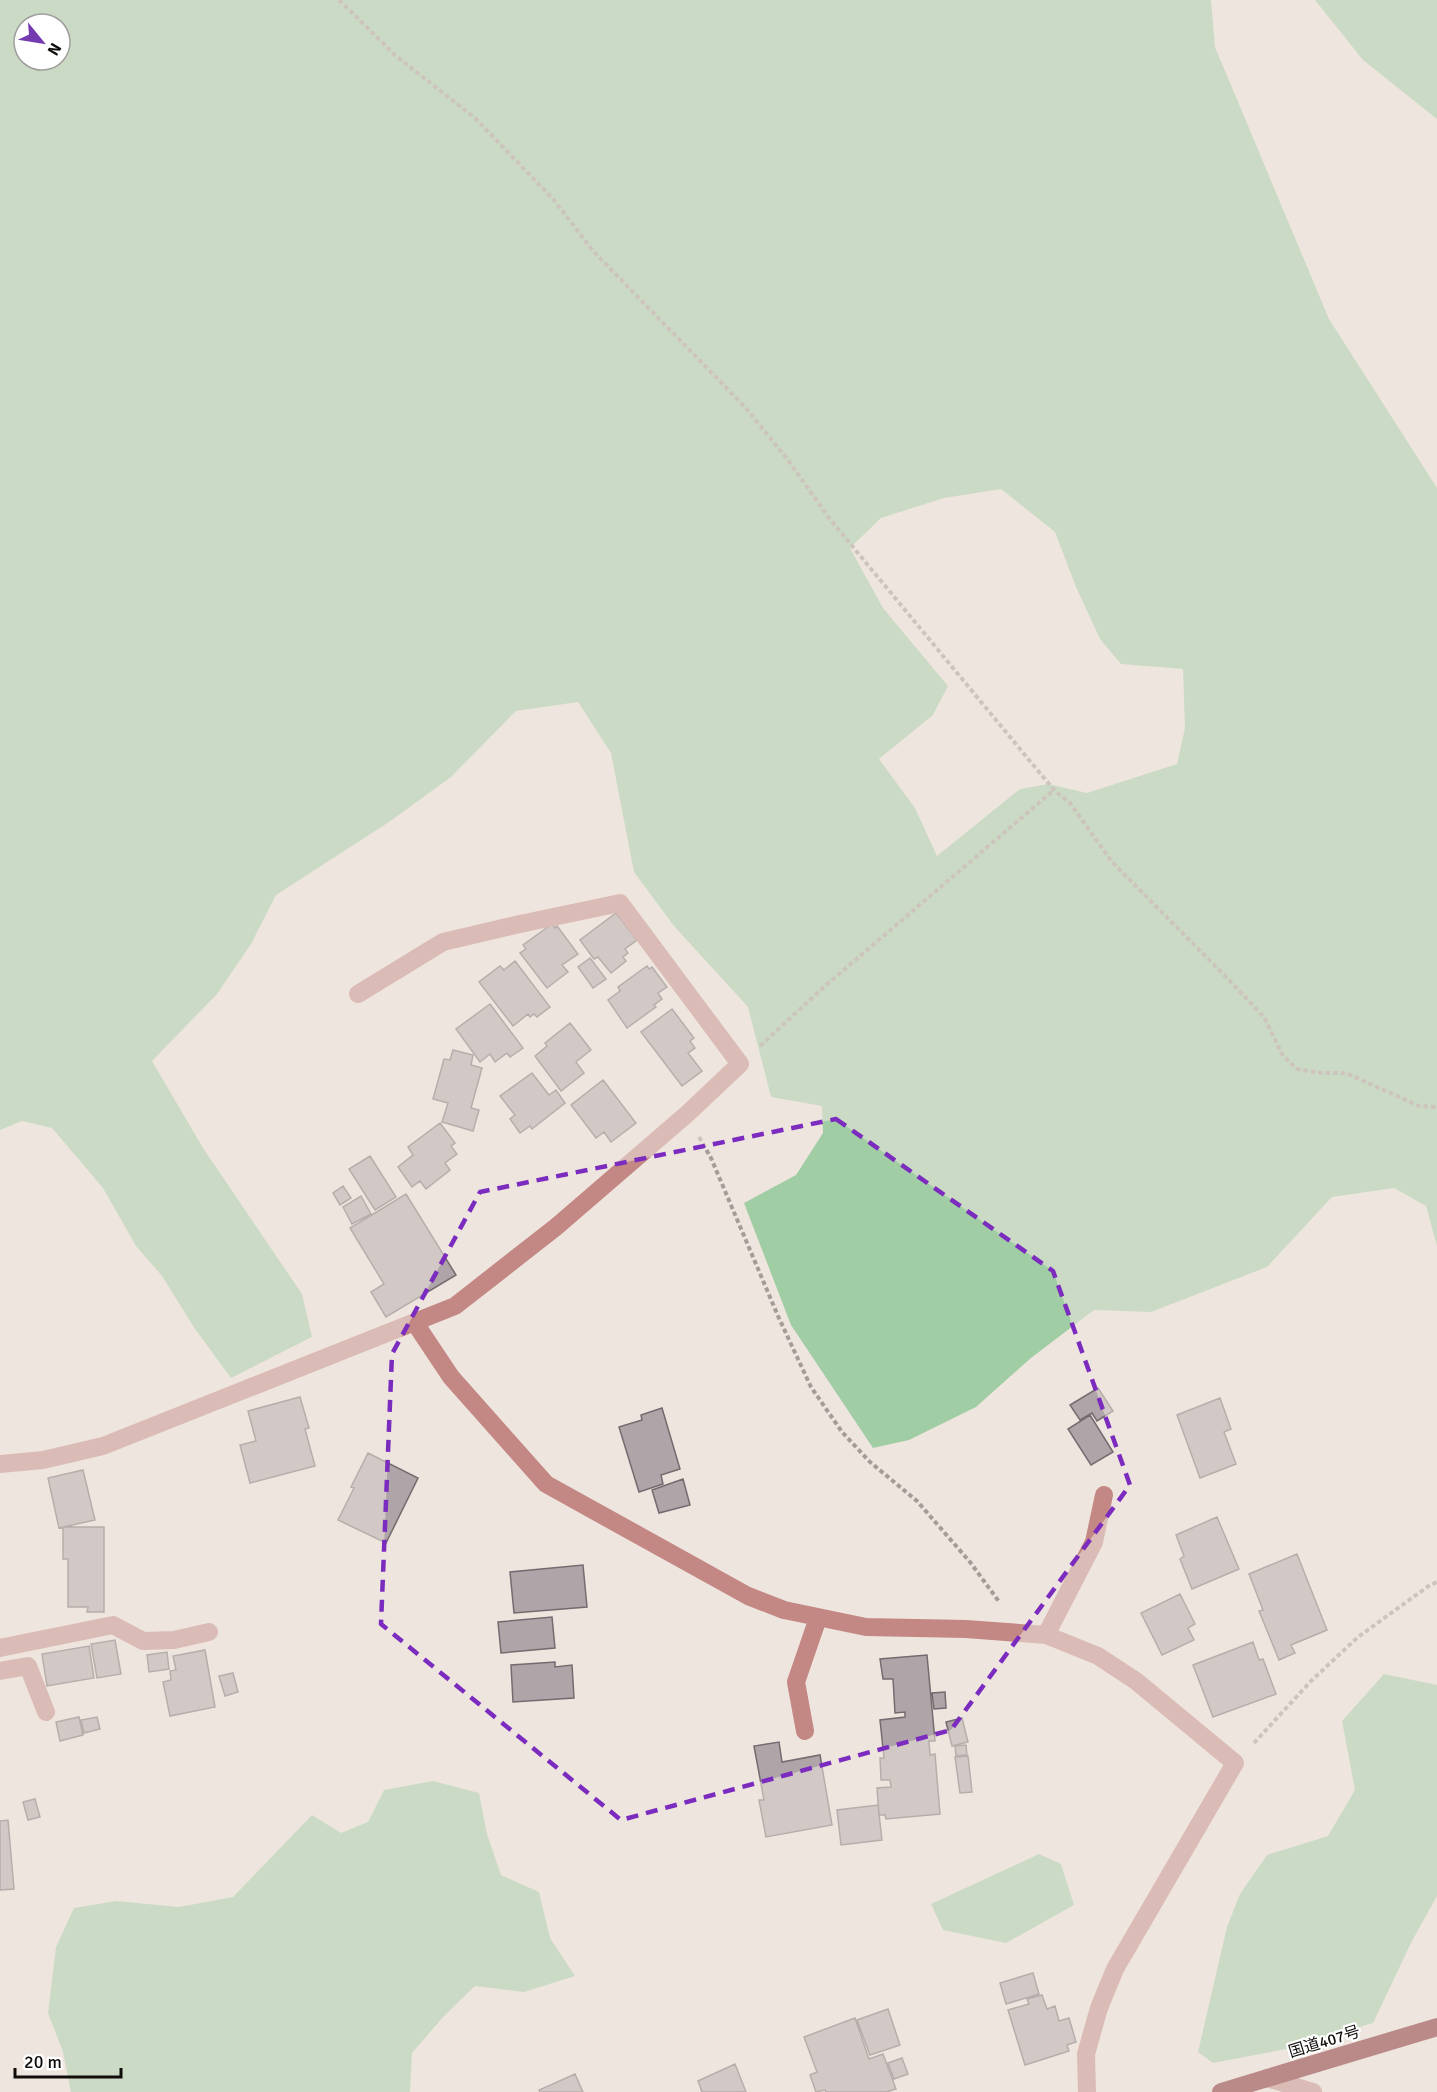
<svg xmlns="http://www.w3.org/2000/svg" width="1437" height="2092" viewBox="0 0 1437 2092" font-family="Signika,'Noto Sans JP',sans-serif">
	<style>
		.green { fill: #a0cda4; fill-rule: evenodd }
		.building { fill: #afa5a9; stroke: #746b6f; stroke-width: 1.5 }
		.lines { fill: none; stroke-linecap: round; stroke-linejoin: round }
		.path { stroke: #a49c98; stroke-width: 4; stroke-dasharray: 4.5 3; stroke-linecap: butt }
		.minor { stroke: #c38884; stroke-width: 18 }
		.highway { stroke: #7b1b20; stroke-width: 18 }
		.marked { fill: none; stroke: #7b2cbf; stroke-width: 4.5; stroke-dasharray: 12 8; stroke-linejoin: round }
		.labels { text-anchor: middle; stroke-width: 4.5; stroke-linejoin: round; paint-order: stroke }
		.street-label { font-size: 16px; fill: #100d0b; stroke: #fff }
	</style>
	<rect width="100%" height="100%" fill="#efe5df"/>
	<path class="green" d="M0 0H1211L1215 47 1329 319 1437 488V1246L1426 1206 1394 1188 1332 1197 1267 1267 1151 1312 1094 1310 1031 1358 976 1407 909 1440 873 1448 791 1325 744 1203 796 1175 823 1133 822 1106 771 1097 748 1007 674 926 634 872 611 753 578 702 516 711 451 777 389 822 276 895 251 944 217 994 152 1061 203 1148 302 1294 312 1337 231 1378 195 1329 162 1276 136 1246 103 1188 52 1128 22 1121 0 1130ZM24 24H60V60H24ZM1001 489 1055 532 1076 587 1100 639 1121 664 1183 669 1185 728 1177 764 1087 793 1048 784 1020 789 937 856 915 808 879 759 933 715 948 686 883 608 850 548 881 518 944 498Z
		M1315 0H1437V119L1363 60Z
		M1384 1674 1437 1685V1896L1412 1941 1373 2023 1286 2049 1213 2063 1198 2052 1227 1927 1240 1894 1267 1855 1328 1836 1355 1790 1342 1721Z
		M433 1781 479 1793 487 1834 501 1875 539 1892 550 1938 575 1976 524 1992 475 1986 444 2016 412 2053 410 2092H71L63 2052 48 2013 56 1947 74 1908 116 1901 179 1907 233 1897 312 1815 341 1833 368 1822 384 1790Z
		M1039 1854 1061 1864 1074 1905 1006 1943 943 1930 931 1904Z"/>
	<path class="building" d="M616 913 637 940 625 949 628 953 623 957 626 961 611 973 598 957 594 959 580 940Z
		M552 924 555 928 557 926 578 954 562 965 568 972 547 988 520 953 526 949 523 945Z
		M590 958 606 979 593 988 578 967Z
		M515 961 550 1007 537 1017 534 1014 530 1017 528 1014 513 1026 479 982 500 966 504 970Z
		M647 966 649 969 652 967 667 987 658 993 662 999 654 1005 656 1007 627 1028 608 1000 620 991 618 987Z
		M490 1004 523 1048 510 1057 507 1053 495 1062 490 1054 480 1062 456 1029Z
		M672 1009 694 1038 690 1041 695 1048 688 1053 702 1071 682 1086 641 1032Z
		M570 1023 591 1050 576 1062 584 1073 561 1091 535 1056 547 1046 545 1043Z
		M453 1050 473 1055 471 1065 482 1068 471 1108 479 1110 473 1131 442 1122 448 1103 433 1099 444 1059 450 1060Z
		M532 1073 549 1095 556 1090 565 1103 532 1129 530 1126 520 1133 510 1119 515 1115 500 1096Z
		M603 1080 636 1123 611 1142 604 1132 596 1138 571 1105Z
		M440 1123 455 1143 451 1146 457 1154 445 1163 450 1170 426 1189 420 1181 412 1187 398 1167 413 1155 408 1147Z
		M370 1156 396 1197 375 1210 349 1169Z
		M343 1186 351 1198 340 1205 333 1193Z
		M406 1194 456 1275 386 1317 371 1292 384 1284 350 1228Z
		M361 1196 371 1214 352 1224 343 1207Z
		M1098 1388 1113 1411 1097 1421 1092 1413 1080 1420 1070 1405Z
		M300 1397 309 1428 305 1429 315 1466 250 1483 240 1445 256 1441 248 1411Z
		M1220 1398 1231 1429 1224 1432 1236 1464 1200 1478 1177 1415Z
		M662 1408 680 1469 661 1475 663 1484 639 1492 619 1427 642 1420 641 1415Z
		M1090 1415 1113 1452 1091 1465 1068 1429Z
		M368 1453 418 1478 386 1543 338 1520 354 1488 351 1487Z
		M83 1470 95 1520 59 1528 48 1478Z
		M683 1479 690 1505 659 1513 652 1490Z
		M1217 1517 1239 1569 1192 1589 1180 1559 1184 1556 1176 1535Z
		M63 1527H104V1612H87L88 1607H68V1559H63Z
		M1297 1554 1327 1630 1291 1645 1295 1653 1279 1660 1259 1611 1263 1610 1249 1574Z
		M583 1565 587 1607 514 1613 510 1572Z
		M1180 1594 1195 1624 1188 1628 1194 1640 1162 1655 1141 1613Z
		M552 1617 555 1648 501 1653 498 1622Z
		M115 1640 121 1674 97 1678 91 1644Z
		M1253 1642 1259 1660 1263 1659 1276 1694 1213 1717 1193 1665Z
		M89 1646 94 1678 47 1686 42 1654Z
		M205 1650 215 1707 170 1716 163 1682 171 1680 170 1671 176 1670 173 1656Z
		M167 1652 169 1669 149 1672 147 1655Z
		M927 1655 935 1741H929L930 1755 935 1754 940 1814 886 1819 885 1815H879L877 1788 891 1787 890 1780H881L880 1758H884L880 1720 905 1717V1712L895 1713 893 1679H883L880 1659Z
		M555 1662V1667L572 1665 574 1698 513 1702 511 1665Z
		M233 1673 238 1692 225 1696 219 1676Z
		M945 1692 946 1708 934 1709 932 1693Z
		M79 1717 83 1735 60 1741 56 1722Z
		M97 1717 100 1729 84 1733 81 1720Z
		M962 1718 968 1742 952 1746 946 1722Z
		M779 1742 782 1762 820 1755 832 1825 766 1837 759 1800H764L754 1746Z
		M966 1745 967 1755 956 1756 955 1746Z
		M968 1756 972 1792 960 1793 955 1757Z
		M35 1799 40 1817 28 1820 23 1802Z
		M878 1805 882 1840 841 1845 837 1810Z
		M8 1820 14 1889 0 1890V1821Z
		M1033 1973 1039 1994 1006 2004 1000 1983Z
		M1042 1995 1047 2009 1055 2006 1059 2021 1069 2018 1076 2042 1067 2045 1069 2051 1025 2065 1008 2010 1029 2004 1027 1999Z
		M888 2009 900 2045 870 2055 857 2020Z
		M855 2018 869 2059 883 2054 896 2089 886 2092H826L825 2090 816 2092 810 2075 817 2072 804 2037Z
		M902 2058 908 2074 894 2079 888 2063Z
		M735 2064 746 2092H702L698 2081Z
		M575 2074 583 2092H540L539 2090Z"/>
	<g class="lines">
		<path class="path" d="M339 0 396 56 475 118 554 200 593 251 745 407 788 460 829 518 1039 772 1054 790 1070 803 1112 862 1227 978 1264 1017 1283 1056 1297 1069 1322 1073H1346L1419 1106 1437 1107
			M760 1046 825 986 1054 790
			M699 1137 711 1158 778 1316 811 1387 842 1432 870 1462 917 1501 970 1562 1000 1603
			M1254 1743 1311 1681 1358 1637 1430 1585 1437 1582"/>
		<path class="minor" d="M415 1323 451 1377 546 1484 748 1596 784 1610 866 1627 966 1629 1046 1635 1098 1656 1136 1681 1235 1763 1115 1969 1099 2008 1086 2054 1087 2092
			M0 1464 43 1460 103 1446 455 1306 556 1227 687 1114 740 1064 620 903 520 924 443 942 358 994
			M1046 1635 1094 1542 1104 1495
			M0 1648 113 1625 143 1641 174 1640 209 1632
			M0 1671 28 1666 46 1712
			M805 1731 796 1682 818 1618
			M1267 2078 1313 2092"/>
		<path class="highway" d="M1221 2092 1437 2027"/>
	</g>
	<path d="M0 0H1437V2092H0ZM836 1119 1053 1271 1130 1485 951 1730 621 1820 381 1624 392 1354 480 1192Z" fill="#efe5df" fill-opacity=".55" fill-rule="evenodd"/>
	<path class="marked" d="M836 1119 1053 1271 1130 1485 951 1730 621 1820 381 1624 392 1354 480 1192Z"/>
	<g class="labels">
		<g class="street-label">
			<text transform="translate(1324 2041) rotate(-17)" y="6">国道407号</text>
		</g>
	</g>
	<g transform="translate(42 42) rotate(120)"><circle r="28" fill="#ffffff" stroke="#9f9e9d" stroke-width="1.5"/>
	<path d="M0-4.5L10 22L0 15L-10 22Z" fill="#743bb1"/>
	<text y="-9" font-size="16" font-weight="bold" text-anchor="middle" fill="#100d0b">N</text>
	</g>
	<path d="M15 2068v9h106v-9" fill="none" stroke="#100d0b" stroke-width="3"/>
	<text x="24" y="2068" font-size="18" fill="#100d0b" stroke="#ffffff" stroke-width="4.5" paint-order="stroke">20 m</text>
</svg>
